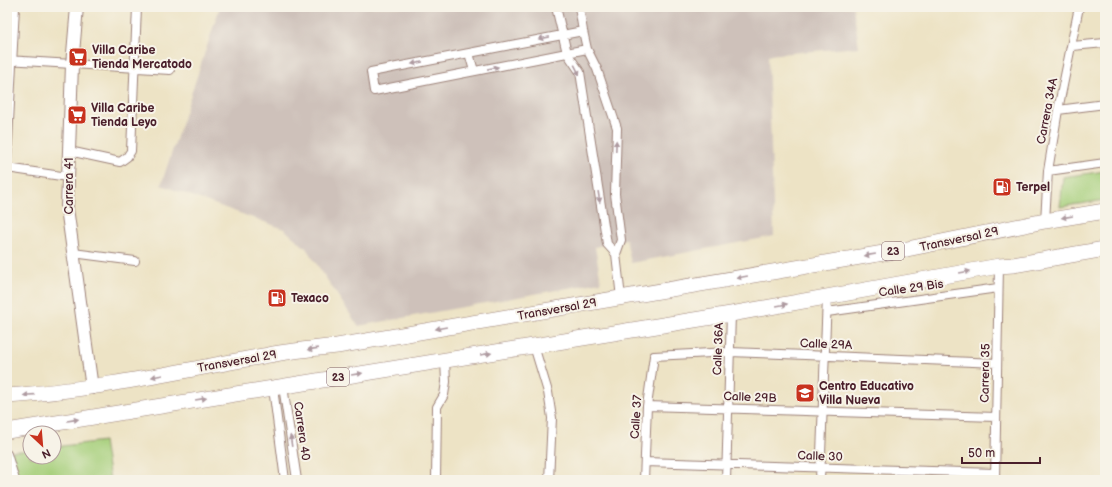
<svg xmlns="http://www.w3.org/2000/svg" width="1112" height="487" viewBox="0 0 1112 487" font-family="'Balsamiq Sans',sans-serif">
	<style>
		.industrial { fill: #cec1ba }
		.green { fill: #a6cf7a; stroke: #787752 }
		.lines { fill: none; stroke-linecap: round; stroke-linejoin: round }
		.street-casing { stroke: #9c8178; stroke-width: 10 }
		.secondary-casing { stroke: #9c8178; stroke-width: 14 }
		.highway-casing { stroke: #9c8178; stroke-width: 16 }
		.street { stroke: #fff; stroke-width: 8 }
		.secondary { stroke: #fff; stroke-width: 12 }
		.highway { stroke: #fff; stroke-width: 15 }
		.oneway { fill: #ae9aa0 }
		.labels { text-anchor: middle; stroke-width: 4; stroke-linejoin: round; paint-order: stroke }
		.shield { fill: #f7f3e8; stroke: #7e5f64; stroke-width: 1 }
		.shield-label { font-size: 11px; font-weight: bold; fill: #4a1f2b }
		.poi-label { font-size: 12px; font-weight: bold; fill: #4a1f2b; stroke: #f7f3e8; text-anchor: start }
		.street-label { font-size: 12px; fill: #4a1f2b; stroke: #f7f3e8 }
	</style>
	<rect width="100%" height="100%" fill="#f7f3e8"/>
	<filter id="ink" filterUnits="userSpaceOnUse"><feTurbulence type="fractalNoise" baseFrequency=".025" numOctaves="2"/><feDisplacementMap in="SourceGraphic" scale="8" xChannelSelector="R" yChannelSelector="G"/><feConvolveMatrix kernelMatrix="1 2 1 2 8 2 1 2 1" color-interpolation-filters="sRGB"/></filter>
	<filter id="wash" filterUnits="userSpaceOnUse"><feTurbulence type="fractalNoise" baseFrequency=".012" numOctaves="4" result="noise"/><feDisplacementMap in="SourceGraphic" scale="16" xChannelSelector="R" yChannelSelector="G"/><feGaussianBlur stdDeviation="0.9" result="paint"/><feColorMatrix in="noise" values="0 0 0 0 0 0 0 0 0 0 0 0 0 0 0 0 0 1.4 0 .05"/><feComposite in="paint" operator="in"/></filter>
	<g filter="url(#wash)">
		<rect width="100%" height="100%" fill="#ede3c5"/>
		<path class="industrial" d="M220 7H853L859 47 768 55 774 236 631 263 626 239 595 247 601 282 358 326 306 248 284 229 161 185Z"/>
		<path class="green" d="M1105 171V200L1060 207 1063 177Z
			M104 441 110 480H7V452L30 450V457H54V447Z"/>
	</g>
	<g filter="url(#ink)">
		<g class="lines">
			<defs>
				<path id="street" d="M556 7 567 53 580 72 607 244 616 254
					M579 7 583 31 587 49 597 69 617 128 615 194 621 240 616 254 621 298
					M583 31 371 72 374 91 587 49
					M1072 46 1105 43
					M469 53 474 71
					M7 60 170 70
					M1058 110 1105 104
					M69 151 120 162 127 157 131 151 137 7
					M7 160 15 7
					M7 168 68 177
					M1048 171 1105 163
					M1045 221 1048 171 1058 110 1079 7
					M73 253 135 261
					M827 312 998 288
					M534 346 548 392 552 418 549 480
					M283 386 297 480
					M273 388 285 480
					M647 406 996 417
					M7 454 15 480
					M645 462 995 473
					M7 464 8 480
					M436 480 437 407 444 395 446 382 445 360
					M644 480 647 406 654 356 730 352 997 363
					M726 480 731 314
					M820 480 827 297
					M995 480 999 266"/>
				<path id="secondary" d="M77 7 72 65 67 208 92 388"/>
				<path id="highway" d="M7 396C99 390 189 369 280 353 299 350 318 348 337 346L907 249 1045 221 1105 211
					M7 431 731 314 999 266 1013 265 1105 249"/>
			</defs>
			<use href="#street" class="street-casing"/>
			<use href="#secondary" class="secondary-casing"/>
			<use href="#highway" class="highway-casing"/>
			<use href="#street" class="street"/>
			<use href="#secondary" class="secondary"/>
			<use href="#highway" class="highway"/>
		</g>
		<defs><path id="oneway-solid" d="M-6-.8H1V-3.2L6.5 0L1 3.2V.8H-6Z"/></defs>
		<g class="oneway">
			<use href="#oneway-solid" transform="translate(544 38) rotate(169)"/>
			<use href="#oneway-solid" transform="translate(417 63) rotate(169)"/>
			<use href="#oneway-solid" transform="translate(493 68) rotate(-11)"/>
			<use href="#oneway-solid" transform="translate(577 70) rotate(63)"/>
			<use href="#oneway-solid" transform="translate(616 146) rotate(-88)"/>
			<use href="#oneway-solid" transform="translate(599 197) rotate(81)"/>
			<use href="#oneway-solid" transform="translate(1067 217) rotate(171)"/>
			<use href="#oneway-solid" transform="translate(870 255) rotate(171)"/>
			<use href="#oneway-solid" transform="translate(965 272) rotate(-10)"/>
			<use href="#oneway-solid" transform="translate(742 277) rotate(170)"/>
			<use href="#oneway-solid" transform="translate(782 305) rotate(-10)"/>
			<use href="#oneway-solid" transform="translate(441 328) rotate(170)"/>
			<use href="#oneway-solid" transform="translate(313 349) rotate(172)"/>
			<use href="#oneway-solid" transform="translate(486 354) rotate(-9)"/>
			<use href="#oneway-solid" transform="translate(357 374) rotate(-9)"/>
			<use href="#oneway-solid" transform="translate(157 376) rotate(170)"/>
			<use href="#oneway-solid" transform="translate(29 395) rotate(176)"/>
			<use href="#oneway-solid" transform="translate(201 399) rotate(-9)"/>
			<use href="#oneway-solid" transform="translate(73 420) rotate(-9)"/>
			<use href="#oneway-solid" transform="translate(291 441) rotate(-98)"/>
		</g>
	</g>
	<defs>
		<symbol id="supermarket-square" viewBox="-11 -11 22 22"><rect x="-9" y="-9" width="18" height="18" rx="4" fill="#c8321e" stroke="#f7f3e8"/><path d="M-6-5.5h2.5l.6 2H6L4.5 2H-2.5L-4.4-4H-6ZM-1.5 3.2a1.3 1.3 0 1 0 .1 0ZM3 3.2a1.3 1.3 0 1 0 .1 0Z" fill="#fff"/></symbol>
		<symbol id="fuel-square" viewBox="-11 -11 22 22"><rect x="-9" y="-9" width="18" height="18" rx="4" fill="#c8321e" stroke="#f7f3e8"/><path d="M-5.5-6h7V0h2V4h1.3V-2.5L3-4.5l.8-.8L6-3V5H2.5V1h-1V6h-7ZM-4.2-4.7v3.2H.2V-4.7Z" fill="#fff"/></symbol>
		<symbol id="school-square" viewBox="-11 -11 22 22"><rect x="-9" y="-9" width="18" height="18" rx="4" fill="#c8321e" stroke="#f7f3e8"/><path d="M0-5L7-2L0 1L-7-2ZM-4 1L0 2.5L4 1V4Q0 6-4 4Z" fill="#fff"/></symbol>
	</defs>
	<g fill-rule="evenodd">
		<use href="#supermarket-square" x="67" y="46" width="22" height="22"/>
		<use href="#supermarket-square" x="66" y="104" width="22" height="22"/>
		<use href="#fuel-square" x="991" y="176" width="22" height="22"/>
		<use href="#fuel-square" x="266" y="287" width="22" height="22"/>
		<use href="#school-square" x="794" y="382" width="22" height="22"/>
	</g>
	<g class="labels">
		<g class="shield">
			<rect x="882" y="242" width="22" height="18" rx="3"/>
			<rect x="327" y="368" width="22" height="18" rx="3"/>
		</g>
		<g class="shield-label">
			<text x="893" y="255">23</text>
			<text x="338" y="381">23</text>
		</g>
		<g class="poi-label">
			<text x="92" y="54">Villa Caribe<tspan x="92" dy="14">Tienda Mercatodo</tspan></text>
			<text x="91" y="112">Villa Caribe<tspan x="91" dy="14">Tienda Leyo</tspan></text>
			<text x="1016" y="191">Terpel</text>
			<text x="291" y="302">Texaco</text>
			<text x="819" y="390">Centro Educativo<tspan x="819" dy="14">Villa Nueva</tspan></text>
		</g>
		<g class="street-label">
			<text transform="translate(1047 111) rotate(-79)" y="4">Carrera 34A</text>
			<text transform="translate(69 186) rotate(-90)" y="4">Carrera 41</text>
			<text transform="translate(959 239) rotate(-12)" y="4">Transversal 29</text>
			<text transform="translate(911 288) rotate(-8)" y="4">Calle 29 Bis</text>
			<text transform="translate(557 309) rotate(-10)" y="4">Transversal 29</text>
			<text transform="translate(826 344) rotate(2)" y="4">Calle 29A</text>
			<text transform="translate(718 349) rotate(-88)" y="4">Calle 36A</text>
			<text transform="translate(237 361) rotate(-10)" y="4">Transversal 29</text>
			<text transform="translate(985 373) rotate(-89)" y="4">Carrera 35</text>
			<text transform="translate(750 397) rotate(2)" y="4">Calle 29B</text>
			<text transform="translate(636 417) rotate(-86)" y="4">Calle 37</text>
			<text transform="translate(302 431) rotate(82)" y="4">Carrera 40</text>
			<text transform="translate(820 456) rotate(2)" y="4">Calle 30</text>
		</g>
	</g>
	<rect width="1112" height="487" fill="none" stroke="#f7f3e8" stroke-width="24"/>
	<g transform="translate(42 445) rotate(154)"><circle r="19" fill="#f7f3e8" stroke="#b29e9c"/>
	<path d="M0-3L7 15L0 10L-7 15Z" fill="#c8321e"/>
	<text y="-6" font-size="11" font-weight="bold" text-anchor="middle" fill="#4a1f2b">N</text>
	</g>
	<path d="M962 457v6h78v-6" fill="none" stroke="#4a1f2b" stroke-width="2"/>
	<text x="968" y="457" font-size="12" fill="#4a1f2b" stroke="#f7f3e8" stroke-width="3" paint-order="stroke">50 m</text>
</svg>
